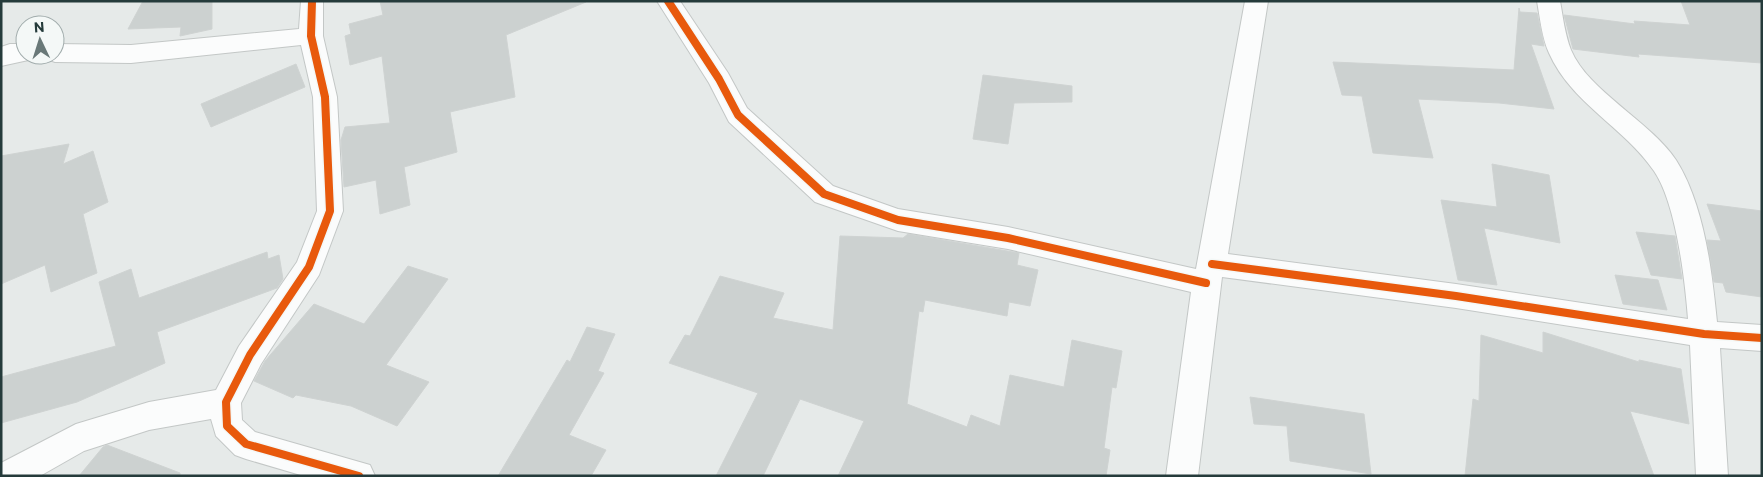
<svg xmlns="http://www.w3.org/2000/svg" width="1763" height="477" viewBox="0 0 1763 477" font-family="Commissioner,sans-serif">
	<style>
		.building { fill: #ccd1d0; stroke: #cfd3d2 }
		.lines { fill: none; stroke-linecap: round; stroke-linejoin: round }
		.minor-casing { stroke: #c3c7c6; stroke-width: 2 }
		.minor { fill: #fbfcfc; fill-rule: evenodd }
		.cycleway-casing { stroke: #f4f8f7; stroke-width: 11 }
		.cycleway { stroke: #e8590c; stroke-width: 8 }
	</style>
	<rect width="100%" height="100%" fill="#e6eae9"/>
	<path class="building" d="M143 1H212V29L180 36 181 27 128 29Z
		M380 1 586 2 506 35 515 97 450 112 457 152 404 167 410 205 380 214 376 180 344 187 341 140 345 127 390 123 382 56 350 65 345 36 351 34 349 24 383 15Z
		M1681 1H1762V63L1638 54 1639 57 1573 49 1564 15 1635 24 1634 21 1690 25Z
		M1519 8 1520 12 1537 13 1544 46 1531 44 1554 109 1499 103 1418 99 1433 158 1373 153 1362 96 1342 95 1333 62 1514 70Z
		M296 64 305 87 211 127 201 104Z
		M983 75 1072 86V102L1014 103 1008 144 973 139Z
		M69 144 63 164 93 151 108 202 83 214 97 273 51 292 45 265 1 284V156Z
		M1492 164 1549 175 1560 243 1484 228 1497 285 1458 280 1441 200 1497 207Z
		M1707 204 1762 211V297L1726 292 1723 283 1714 282 1707 240 1721 241Z
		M1636 232 1675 236 1682 279 1651 275Z
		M908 234 1019 253 1017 265 1038 270 1030 306 1009 302 1007 316 925 300 923 312 919 311 907 404 967 427 971 415 1000 426 1010 375 1064 387 1072 340 1122 351 1116 388 1112 387 1104 448 1110 450 1106 476H838L864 421 800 399 763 476H716L758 393 669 363 685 335 690 336 720 276 784 293 773 318 833 330 840 236 903 238Z
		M267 252 268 259 279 255 283 279 277 288 157 332 165 363 77 402 1 423V377L116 346 99 282 131 269 139 298Z
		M408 266 448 279 386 365 429 382 397 426 351 406 296 395 293 398 254 381 265 361 314 304 364 324Z
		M1615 275 1658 280 1667 310 1623 304Z
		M587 327 615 334 598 371 604 373 569 435 606 450 591 476H498L567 360 570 362Z
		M1543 332 1639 362V360L1681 369 1689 424 1630 411 1654 476H1465L1473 399 1479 401 1481 335 1543 353Z
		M1250 397 1364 414 1371 474 1290 461 1287 426 1254 424Z
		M107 445 180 473V476H79L103 447Z"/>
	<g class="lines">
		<defs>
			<path id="minor" d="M301 1H323V36L337 97 343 211 319 275 261 364 241 403 242 420 255 432 370 465 375 476H304L246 459 235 455 216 436 211 419 149 430 84 451 40 476H1V463L76 424 149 402 216 390 239 346 297 262 317 211 313 97 301 45 131 63 55 62 47 59 44 55H55V44L131 45 299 29Z
				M657 1H680L728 73 747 108 833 186 898 209 1008 227 1196 269 1245 1H1268L1228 254 1456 284 1688 319C1685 280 1676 203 1654 171 1624 127 1571 103 1549 53 1542 38 1540 18 1537 1H1560C1563 17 1565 35 1571 50 1588 91 1649 120 1676 160 1704 204 1712 271 1717 322L1762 325V351L1720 348 1728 476H1696L1690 345 1456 308 1222 277 1198 476H1166L1191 292 1008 249 898 231 815 202 729 122 709 83Z
				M10 44H25V55H36L33 59 1 66V47Z"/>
		</defs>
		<use href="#minor" class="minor-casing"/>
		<use href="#minor" class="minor"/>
		<defs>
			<path id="cycleway" d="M312 1 311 36 325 97 330 211 309 267 250 355 226 402 227 426 246 444 359 476
				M668 1 719 79 738 115 824 194 898 220 1008 238 1206 283
				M1212 264 1456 296 1704 334 1762 338"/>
		</defs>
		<use href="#cycleway" class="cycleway-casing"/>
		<use href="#cycleway" class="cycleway"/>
	</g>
	<rect width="1763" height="477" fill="none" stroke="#253b3b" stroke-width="5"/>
	<g transform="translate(40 40) rotate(356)"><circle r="24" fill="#f4f8f7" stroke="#a1acac"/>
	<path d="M0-4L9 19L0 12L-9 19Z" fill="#697878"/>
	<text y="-8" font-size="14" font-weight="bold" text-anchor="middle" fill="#253b3b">N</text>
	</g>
</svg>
